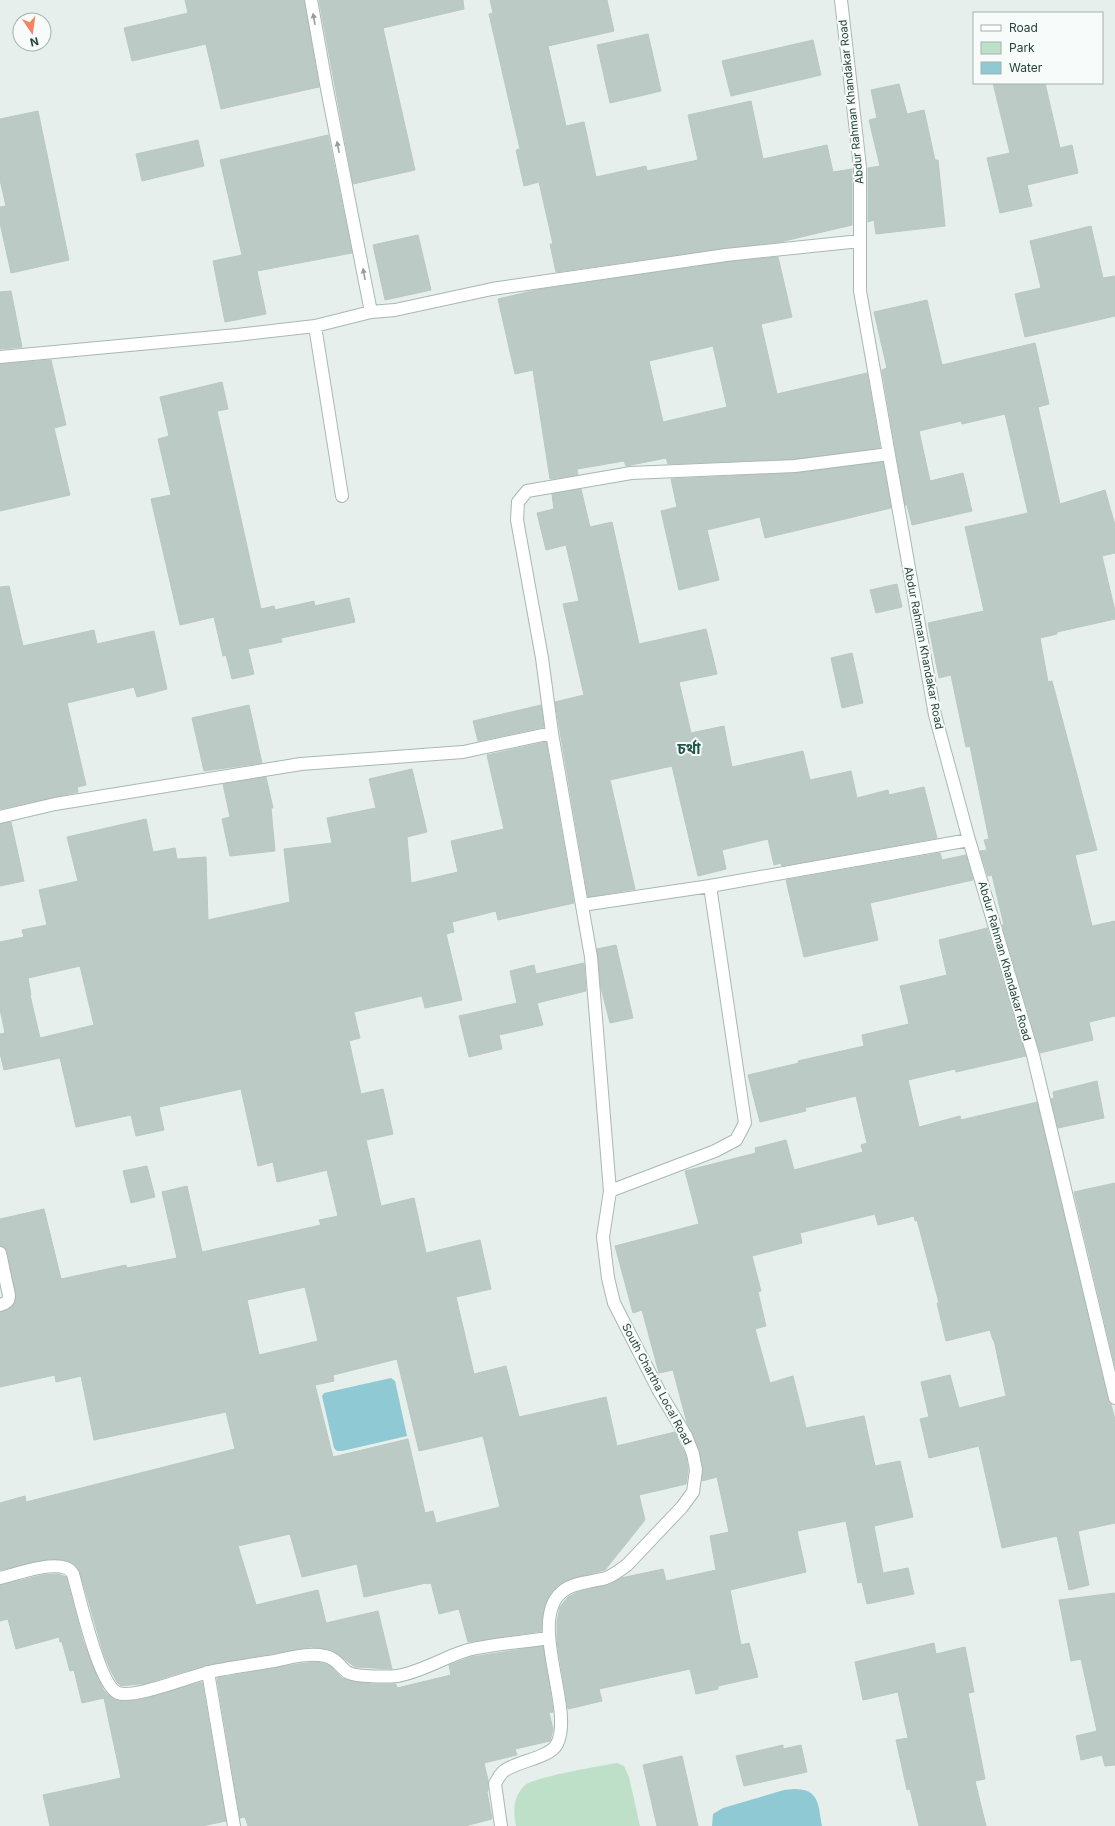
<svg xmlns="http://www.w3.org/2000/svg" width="1115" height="1826" viewBox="0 0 1115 1826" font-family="Inter,'Noto Sans Bengali',sans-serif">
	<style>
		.green { fill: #bfe0c8 }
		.water { fill: #8ec9d4 }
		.building { fill: #bbcac4; stroke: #b8c9c2; fill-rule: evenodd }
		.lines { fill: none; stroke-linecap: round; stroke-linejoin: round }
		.minor-casing { stroke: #a8b8b2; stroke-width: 14 }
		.minor { stroke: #fff; stroke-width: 12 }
		.oneway { fill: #92a09c }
		.labels { text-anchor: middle; stroke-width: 4; stroke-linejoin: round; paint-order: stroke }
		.street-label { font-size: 11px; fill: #24423a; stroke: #f7fbf9 }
		.district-label { font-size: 15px; font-weight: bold; fill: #1f5548; stroke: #f7fbf9 }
	</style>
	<rect width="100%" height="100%" fill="#e6efeb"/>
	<path class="green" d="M617 1763 624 1766 629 1777 640 1826H516C513 1811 513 1798 524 1786 532 1777 602 1766 617 1763Z"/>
	<path class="water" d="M391 1378 395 1381 407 1436 342 1451H337L334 1448 322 1396 324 1393Z
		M794 1789C820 1789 818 1805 822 1826H712L713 1814 723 1808 784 1790Z"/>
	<path class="building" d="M185 0H304L319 87 221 109 206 44 132 61 124 28 188 13Z
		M319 0H463L464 9 383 28 415 170 353 184Z
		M490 0H607L614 31 548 46 566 126 584 122 596 177 646 166 647 171 698 160 688 115 751 101 763 159 827 145 833 172 852 169V225L780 242 725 248 556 272 550 244H553L539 182 524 186 516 150 520 149 489 14 493 13Z
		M648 34 661 91 610 103 597 45Z
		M813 40 821 75 731 96 722 61Z
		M993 83H1045L1060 148 1072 145 1078 173 1027 185 1032 206 1000 213 987 158 1010 153Z
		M899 84 907 114 924 110 935 160H938L945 226 876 234 874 220 868 222V168L880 166 869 120 877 118 871 90Z
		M38 111 69 260 11 273 0 223V207L6 206 0 180V119Z
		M328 135 352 253 257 271 266 314 225 322 213 261 242 255 220 160Z
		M198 140 204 166 142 181 136 154Z
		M1091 226 1103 278 1115 276V316L1025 337 1015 294 1041 288 1030 241Z
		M418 235 431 290 385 300 373 245Z
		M778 257 792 317 761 324 777 394 867 373 880 448 794 459 668 464 666 458 626 466 624 461 577 469 578 475 550 479 533 370 515 374 498 299 536 290 727 262ZM713 346 727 407 663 422 649 361Z
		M11 291 22 347 0 349V292Z
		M927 300 942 365 1035 343 1049 404 1038 407 1060 504 1105 490 1115 525V553L1102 556 1115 611V619L1057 632V634L1040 638 1048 682 1052 681 1097 850 1075 855 1092 926 1115 921V1016L1089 1022 1093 1040 1040 1053 1002 925H1004L992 875 988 876 980 851 987 850 984 840 989 839 970 746 966 747 951 675 939 678 928 623 984 611 965 527 1028 513 1005 414 962 424 961 421 919 431 930 481 963 473 972 511 912 525 907 505H905L882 370 887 368 874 312Z
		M51 360 66 425 54 428 70 495 0 511V364Z
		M222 382 228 409 217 411 261 609 274 606 275 610 314 601 315 606 349 598 355 622 281 638 282 642 248 649 254 674 232 679 226 655 223 656 214 617 180 625 151 499 171 495 158 439 169 436 160 397Z
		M883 462 891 508 765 538 760 517 707 530 719 580 679 590 661 511 677 507 671 479 795 473Z
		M581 489 590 527 612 522 639 644 706 629 717 674 679 682 691 733 724 726 732 767 803 751 810 780 851 771 857 798 888 790 889 795 924 787 937 838 782 866 781 863 774 865 768 839 722 850 726 869 698 876 672 766 610 780 635 889 588 897 555 702 584 695 563 604 579 601 566 545 546 550 537 513 554 509 552 494Z
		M897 584 902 607 876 613 870 590Z
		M9 586 23 646 94 630 97 644 154 631 167 689 137 697 134 687 67 703 86 785 77 787 78 792 0 809V587Z
		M852 653 863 703 842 708 831 658Z
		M249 705 262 763 204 771 192 718Z
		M541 705 544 727 478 741 473 721Z
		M546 742 574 903 498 920 496 911 452 922 454 932 446 934 462 1000 425 1008 422 996 354 1012 360 1038 349 1041 361 1094 383 1089 393 1134 366 1140 381 1206 414 1198 426 1253 480 1240 491 1289 456 1297 474 1374 506 1366 519 1417 606 1397 617 1446 675 1432 686 1456 688 1470 686 1484 639 1495 645 1520 605 1570 570 1579 557 1586 546 1603 542 1620V1631L468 1642 459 1609 439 1614 431 1583 427 1584 426 1583 364 1597 357 1564 302 1577 290 1534 238 1546 256 1605 318 1590 326 1623 378 1611 392 1669 355 1667 332 1650 311 1647 206 1665 147 1683 121 1686 117 1682 111 1671 104 1655 80 1572 75 1565 68 1561 50 1559 0 1570V1503L25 1496 26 1502 235 1449 226 1412 94 1440 81 1376 56 1382 55 1375 0 1387V1312L12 1307 16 1295 7 1251 5 1248 0 1246V1219L44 1209 61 1279 126 1265 127 1268 177 1258 162 1192 187 1186 202 1252 321 1225 319 1220 338 1216 327 1170 277 1182 273 1162 258 1166 241 1089 159 1107 164 1130 136 1136 131 1115 76 1127 60 1058 4 1070 0 1053V1034L5 1033 0 1009V942L24 937 22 930 47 925 39 890 78 881 67 837 146 819 153 852 175 848 177 859 206 857 208 920 290 902 284 849 332 843 327 818 376 808 369 779 412 769 427 832 407 837 411 883 458 872 451 841 504 829 487 755ZM80 966 94 1025 40 1038 30 995H31L28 978ZM305 1287 318 1341 259 1355 247 1300ZM397 1359 419 1451 483 1436 500 1507 436 1523 433 1511 425 1513 408 1439 333 1457 315 1385 334 1381 333 1375Z
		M266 777 273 808H271L275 851 230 856 222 819 230 817 223 784Z
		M11 822 24 881 0 886V824Z
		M940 853 942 860 966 855 973 880 870 903 878 940 804 957 786 880Z
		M987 928 1026 1056 956 1072 955 1069 908 1080 919 1127 960 1116 961 1120 1037 1102 1108 1400 1111 1404 1115 1420V1523L1078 1531 1089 1585 1069 1590 1057 1536 1002 1548 979 1446 929 1458 920 1419 929 1417 921 1382 950 1375 959 1408 1006 1396 994 1340H993L990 1330 946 1341 937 1303H939L917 1220 915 1221 914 1216 878 1225 875 1214 800 1233 802 1243 752 1256 761 1291 758 1292 766 1326 755 1329 770 1383 793 1376 806 1428 864 1416 875 1466 900 1461 913 1517 874 1526 883 1573 908 1568 914 1594 867 1604 862 1582 858 1583 846 1521 797 1531 806 1572 730 1590 741 1645 749 1643 758 1677 718 1686V1689L696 1694 690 1669 599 1689 602 1701 568 1709 557 1642V1622L560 1607 568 1597 580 1591 609 1585 621 1578 663 1569 666 1581 716 1570 710 1536 729 1532 717 1477 702 1481 703 1469 700 1452 687 1423 673 1370 659 1373 642 1310 633 1313 615 1246 699 1224 685 1171 756 1153 755 1148 786 1140 794 1170 863 1152 861 1145 867 1143 856 1096 805 1108 806 1111 760 1122 748 1075 799 1063 798 1061 864 1046 862 1035 909 1024 900 986 947 975 939 940Z
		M616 945 633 1018 610 1023 601 988 597 949Z
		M584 963 586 991 537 1003 543 1025 499 1035 502 1049 469 1057 459 1016 517 1003 510 971 534 965 536 974Z
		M1097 1081 1104 1118 1058 1128 1051 1099 1054 1098 1053 1092Z
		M147 1166 155 1197 131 1203 123 1171Z
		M1115 1183V1366L1074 1192Z
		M58 1574 66 1577 83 1641 97 1677 104 1691 113 1699 125 1701 138 1700 202 1682 226 1821 202 1826H50L43 1795 121 1778 104 1698 82 1703 74 1670 70 1671 62 1642H60L59 1637 16 1649 8 1619 0 1621V1585L43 1575Z
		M1115 1593V1765L1105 1766 1102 1755 1081 1760 1076 1736 1097 1731 1081 1659 1071 1661 1059 1600Z
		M934 1643 936 1654 965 1647 974 1692 968 1693 985 1779 975 1781 986 1826H919L910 1789 907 1790 896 1740 908 1738 898 1692 863 1700 855 1662Z
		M543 1646 553 1710V1712L549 1713 553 1729 550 1741 515 1749 517 1755 484 1763 488 1780V1791L487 1792 492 1819 465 1826H248L245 1817 240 1818 217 1678 298 1664 317 1662 329 1665 342 1678 351 1681 372 1684H396L397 1688 451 1675 449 1665 471 1657Z
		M783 1745V1749L801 1745 807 1772 744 1786 736 1756Z
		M682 1756 698 1826H657L643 1765Z"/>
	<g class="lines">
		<defs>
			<path id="minor" d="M311 0 327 89 371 312
				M841 0 860 167V291L935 715 969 840 1033 1055 1115 1398
				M315 326 342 496
				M0 357 237 335 315 326 371 312 395 310 492 289 726 255 860 241
				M0 817 55 804 301 764 463 752 552 733 542 658 517 520 518 502 527 491 631 473 795 466 889 454
				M582 905 710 886 969 840
				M610 1191 715 1151 736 1140 745 1123 710 886
				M0 1253 9 1295C9 1302 6 1303 0 1305
				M0 1578C17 1574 49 1562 66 1568 69 1569 71 1571 73 1574 79 1595 99 1686 118 1693 134 1699 191 1676 209 1672 228 1668 249 1665 268 1662 286 1659 307 1652 325 1656 337 1658 341 1669 349 1673 357 1677 388 1677 397 1676 422 1672 444 1657 468 1650 493 1644 523 1642 549 1638
				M208 1672 234 1826
				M501 1826 495 1784C497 1780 500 1774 504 1771 517 1761 550 1758 557 1744 575 1709 526 1619 563 1591 574 1582 593 1582 606 1578 614 1575 620 1570 627 1565L682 1507 693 1492 696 1470 693 1454 686 1436 659 1391 614 1303 608 1278 603 1237 610 1191 591 957 552 733"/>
		</defs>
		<use href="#minor" class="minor-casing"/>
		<use href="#minor" class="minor"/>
	</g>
	<defs><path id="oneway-solid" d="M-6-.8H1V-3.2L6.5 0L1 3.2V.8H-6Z"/></defs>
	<g class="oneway">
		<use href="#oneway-solid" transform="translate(314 19) rotate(-100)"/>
		<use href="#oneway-solid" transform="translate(338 147) rotate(-101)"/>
		<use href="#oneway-solid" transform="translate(364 274) rotate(-101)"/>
	</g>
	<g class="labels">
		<g class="street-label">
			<text transform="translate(851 102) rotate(-96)" y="4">Abdur Rahman Khandakar Road</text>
			<text transform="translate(924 648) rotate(79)" y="4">Abdur Rahman Khandakar Road</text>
			<text transform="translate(1005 961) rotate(74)" y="4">Abdur Rahman Khandakar Road</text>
			<text transform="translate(657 1384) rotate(62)" y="4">South Chartha Local Road</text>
		</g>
		<g class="district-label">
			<text x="689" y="754">চর্থা</text>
		</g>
	</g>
	<rect x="973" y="12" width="130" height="72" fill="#f7fbf9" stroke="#a3b1ad"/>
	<rect x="981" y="25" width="20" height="6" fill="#ffffff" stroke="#a3b1ad"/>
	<text x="1009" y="32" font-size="12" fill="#24423a">Road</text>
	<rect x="981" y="42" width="20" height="12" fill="#bfe0c8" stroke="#a3b1ad"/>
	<text x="1009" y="52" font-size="12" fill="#24423a">Park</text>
	<rect x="981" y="62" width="20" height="12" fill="#8ec9d4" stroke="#a3b1ad"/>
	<text x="1009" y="72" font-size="12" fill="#24423a">Water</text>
	<g transform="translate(32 32) rotate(167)"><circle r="19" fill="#f7fbf9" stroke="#a3b1ad"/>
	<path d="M0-3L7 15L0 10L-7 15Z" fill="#f4845f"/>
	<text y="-6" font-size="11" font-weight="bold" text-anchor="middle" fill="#24423a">N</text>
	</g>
</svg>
